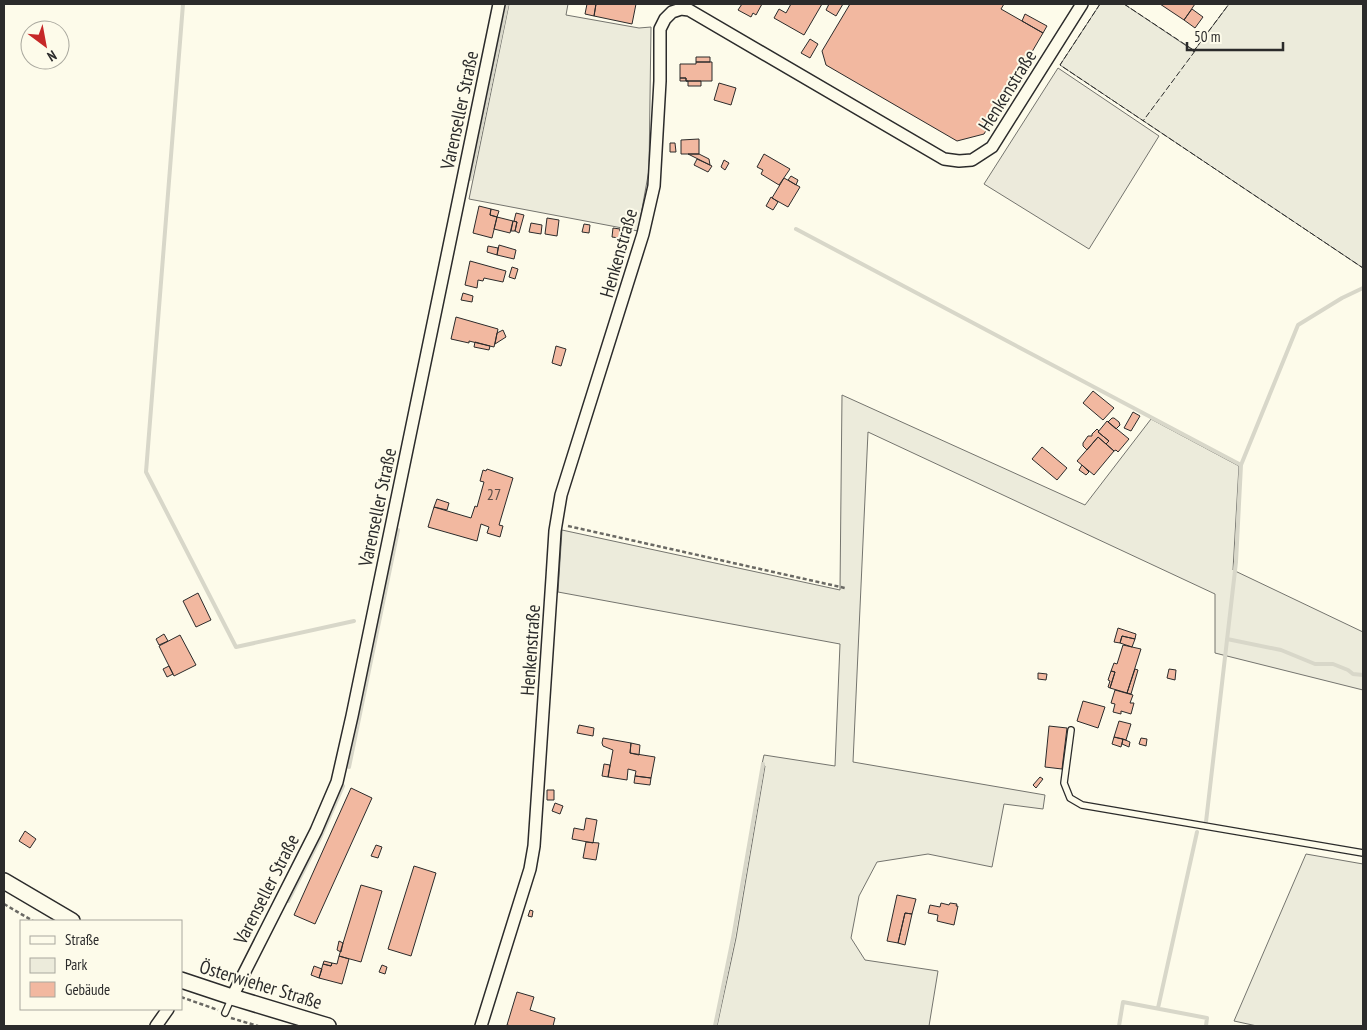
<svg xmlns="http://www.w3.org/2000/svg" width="1367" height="1030" viewBox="0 0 1367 1030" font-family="'PT Sans Narrow',sans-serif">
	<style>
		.green { fill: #ecebdb; stroke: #74746e }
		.parking { fill: #eceadb; stroke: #74746e }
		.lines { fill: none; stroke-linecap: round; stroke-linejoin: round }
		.stream { stroke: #d8d7c9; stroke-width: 4 }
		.building { fill: #f2b8a0; stroke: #2b2b2b }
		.service-casing { stroke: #2b2b2b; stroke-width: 8 }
		.minor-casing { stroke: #2b2b2b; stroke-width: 14 }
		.tertiary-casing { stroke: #2b2b2b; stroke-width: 18 }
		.path { stroke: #6a6964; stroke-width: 2.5; stroke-dasharray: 4 2.5; stroke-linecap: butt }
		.service { stroke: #fdfbea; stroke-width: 5.5 }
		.minor { stroke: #fdfbea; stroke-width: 11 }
		.tertiary { stroke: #fdfbea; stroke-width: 15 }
		.fence { stroke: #2b2b2b; stroke-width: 1; stroke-dasharray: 6 2.5; stroke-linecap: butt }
		.labels { text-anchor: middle; stroke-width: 4; stroke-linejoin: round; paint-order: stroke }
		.number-label { font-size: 16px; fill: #5d4e48 }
		.street-label { font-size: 19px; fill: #2b2b2b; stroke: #fdfbea }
	</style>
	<rect width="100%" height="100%" fill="#fdfbea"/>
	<path class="green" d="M509 4H568L566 15 639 28 651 27 649 170 638 231 469 199Z
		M1100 4H1124L1194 51 1229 4H1363V268L1060 65Z
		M842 395 1085 505 1151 419 1239 466 1233 570 1363 632V690L1215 653V594L868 432 853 762 1045 795 1043 809 1004 804 992 867 928 854 877 862 859 896 851 938 865 960 938 971 929 1026H717L736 938 765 766 762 764 764 755 835 766 840 644 558 592 562 530 840 590Z
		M1306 854 1363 864V1026H1257L1234 1021Z"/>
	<path class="parking" d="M1058 68 1159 136 1089 249 984 184Z"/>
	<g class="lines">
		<path class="stream" d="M183 4 146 472 236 647 354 621
			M470 179 507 4
			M796 229 1077 378 1241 465
			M1227 639 1281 650 1315 664H1333L1348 670 1353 674 1363 675
			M349 767 398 530
			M1206 822 1236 562 1241 465 1298 325 1342 298 1363 288
			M288 901 321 836 343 786
			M1158 1008 1197 832
			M715 1026 733 938 763 764
			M1119 1026 1123 1002 1207 1018 1206 1026"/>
	</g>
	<path class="building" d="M587 4H596L594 16 585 14Z
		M596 4H636L632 24 594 16Z
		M742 4H762L756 15 753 13 751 17 738 10Z
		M791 4H822L804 35 774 18 779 9 786 13Z
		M829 4H843L836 16 826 10Z
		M850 4H1004L1001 9 1043 33 984 134 957 141 826 65 822 51Z
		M1160 4H1195L1184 20Z
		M1192 9 1203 17 1195 28 1184 20Z
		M1025 14 1047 26 1043 33 1022 21Z
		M810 39 818 44 810 58 801 53Z
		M696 57H710V62H696Z
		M696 62H712V81H686V78H680V64H696Z
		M680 78H686V81H701V86H688V81H680Z
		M719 83 736 88 731 105 714 100Z
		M699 139V154H681V140Z
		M670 143H675L676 152H670Z
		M688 154H699L709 159 710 165Z
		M764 154 790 169 779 185 761 174 763 170 757 167Z
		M697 159 712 166 708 172 694 165Z
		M724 160 729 163 725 170 721 167Z
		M791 176 798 180 796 185 788 180Z
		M784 178 800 187 788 207 772 198Z
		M771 197 778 202 773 210 766 206Z
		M479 206 491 209 490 215 497 217 492 238 473 233Z
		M491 209 499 211 497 217 490 215Z
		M516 213 524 215 519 233 515 231 517 222 514 221Z
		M497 217 513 221 510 233 494 229Z
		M547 218 559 220 557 236 545 234Z
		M513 221 517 222 515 231H511Z
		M531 223 542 225 541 234 529 232Z
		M584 224 590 225 589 233 582 232Z
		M613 228 620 229 619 238 612 237Z
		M499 245 516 250 514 259 497 255Z
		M488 246 498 248 497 255 487 252Z
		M470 261 506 271 503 282 484 278 483 281 478 280 477 288 465 285Z
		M512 267 518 269 515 279 509 277Z
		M463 293 473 296 472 302 461 300Z
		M456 317 498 329 494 347 469 341V343L451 339Z
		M503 330 506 337 495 344 497 333Z
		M475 342 490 346 489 350 474 347Z
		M556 346 566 349 561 366 552 363Z
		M1093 391 1114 408 1103 420 1083 403Z
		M1133 412 1140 416 1131 431 1124 428Z
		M1112 418H1114L1119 422 1120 425 1116 429 1108 422Z
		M1107 421 1129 439 1118 452 1116 450 1114 451 1106 444 1109 441 1098 432Z
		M1097 429 1099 431 1098 432 1109 441 1106 444 1098 437 1087 450 1083 446V443L1088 436H1092V434Z
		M1098 437 1114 451 1094 475 1077 461Z
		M1042 447 1067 468 1057 480 1032 459Z
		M1082 465 1089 472 1086 475 1079 470Z
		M487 469 513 478 499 525 503 526 500 537 487 533 489 527 481 524 477 541 428 527 434 507 471 518 475 506 477 507 484 482 480 481 483 470 486 471Z
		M437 499 449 503 447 510 434 507Z
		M198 593 211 620 196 627 183 601Z
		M1118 628 1136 634 1135 639 1122 636 1120 643 1114 642Z
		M164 634 168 641 159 645 156 639Z
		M180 635 196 665 174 676 159 646Z
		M1122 636 1135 639 1132 647 1120 643Z
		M1123 645 1141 649 1127 693 1110 688 1115 672 1111 671 1114 663 1117 664Z
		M169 666 173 674 167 677 163 669Z
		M1135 669 1138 670 1131 694 1127 693Z
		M1169 669 1176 670 1175 680 1167 678Z
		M1111 671 1115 672 1110 688 1108 687 1110 681 1108 680Z
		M1038 673 1047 674 1046 680 1038 679Z
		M1115 690 1133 695 1130 703H1134L1131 714 1121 711V714L1113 712 1115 704 1111 703Z
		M1083 701 1105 707 1098 728 1077 721Z
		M1119 721 1131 724 1126 740 1114 737Z
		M579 725 594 728 593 736 577 733Z
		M1049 726 1067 728 1062 769 1045 767Z
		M1114 737 1123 739 1121 747 1112 744Z
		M603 738 631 743 630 753 655 757 651 778 635 776 636 771 628 769 627 780 608 777 613 750 603 746 602 743Z
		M1141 738 1147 739 1146 746 1139 744Z
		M1123 739 1130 742 1129 747 1122 744Z
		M631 743 640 745 639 755 630 753Z
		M604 764 610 765 608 777 602 776Z
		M635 776 651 778 650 785 634 783Z
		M1040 777 1043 779 1036 788 1033 785Z
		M351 788 372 798 315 924 294 915Z
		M547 790H554V800H547Z
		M555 803 563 806 560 814 552 811Z
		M586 818 597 820 593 843 572 839 574 828 584 830Z
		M25 831 36 839 30 848 19 841Z
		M586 842 599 843 596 860 583 858Z
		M376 845 382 847 378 858 371 856Z
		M414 866 436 873 411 956 388 949Z
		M361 885 382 891 361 962 339 956Z
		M897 895 916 899 912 914 905 913 898 943 887 941Z
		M941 903 949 905 950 903 957 904 956 906H958L954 925 937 921 938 915 928 913 930 905 940 907Z
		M530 910 533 911 532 917 528 916Z
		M905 913 912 914 905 945 898 943Z
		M339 941 343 943 341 952 337 950Z
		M339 956 349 959 342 984 319 978 323 964 331 966 332 963 337 964Z
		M324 961 332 963 331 966 323 964Z
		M382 965 387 967 385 974 379 972Z
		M314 966 322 969 319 978 311 975Z
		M517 992 534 997 530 1010 555 1018 553 1026H512L507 1025Z"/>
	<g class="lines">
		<defs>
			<path id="service" d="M1071 730 1064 783 1070 798 1082 805 1363 853
				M225 1013 232 997"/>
			<path id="minor" d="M232 997 316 831 337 782 352 716 499 4
				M156 1026 168 1009
				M481 1026 530 869 534 846 552 578 555 531 561 495 643 234 654 186 660 81V29L665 19 672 12 681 9 689 10 944 159 959 161 972 160 992 147 1082 4"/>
			<path id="tertiary" d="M4 881 72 921
				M181 980 232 997 328 1026"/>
		</defs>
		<use href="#service" class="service-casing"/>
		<use href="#minor" class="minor-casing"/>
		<use href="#tertiary" class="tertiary-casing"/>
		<path class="path" d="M568 526 845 588
			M4 904 33 921
			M181 997 218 1010
			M231 1018 258 1026"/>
		<use href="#service" class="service"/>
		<use href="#minor" class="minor"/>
		<use href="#tertiary" class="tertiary"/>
		<path class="fence" d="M1100 4 1060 65 1363 268
			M1124 4 1195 51 1143 121
			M1193 52 1229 4"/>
	</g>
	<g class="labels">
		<g class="number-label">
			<text x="494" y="500">27</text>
		</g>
		<g class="street-label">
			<text transform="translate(1007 90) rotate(-58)" y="7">Henkenstraße</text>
			<text transform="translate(459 110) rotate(-78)" y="7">Varenseller Straße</text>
			<text transform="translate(618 253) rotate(-74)" y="7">Henkenstraße</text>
			<text transform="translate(377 507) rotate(-78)" y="7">Varenseller Straße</text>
			<text transform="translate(530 650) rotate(-86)" y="7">Henkenstraße</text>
			<text transform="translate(266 889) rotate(-63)" y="7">Varenseller Straße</text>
			<text transform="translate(261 984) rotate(17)" y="7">Österwieher Straße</text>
		</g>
	</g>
	<rect width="1367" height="1030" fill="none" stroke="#2b2b2b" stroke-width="10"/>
	<rect x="20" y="920" width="162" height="90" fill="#fdfbea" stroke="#a9a89e"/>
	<rect x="30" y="936" width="25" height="8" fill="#fdfbea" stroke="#a9a89e"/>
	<text x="65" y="945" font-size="15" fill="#2b2b2b">Straße</text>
	<rect x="30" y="958" width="25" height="15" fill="#ecebdb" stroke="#a9a89e"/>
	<text x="65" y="970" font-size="15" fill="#2b2b2b">Park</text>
	<rect x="30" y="982" width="25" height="15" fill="#f2b8a0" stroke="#a9a89e"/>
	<text x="65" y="995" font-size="15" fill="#2b2b2b">Gebäude</text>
	<g transform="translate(45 45) rotate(148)"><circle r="24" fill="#fdfbea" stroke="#a9a89e"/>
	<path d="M0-4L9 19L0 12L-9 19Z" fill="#c62828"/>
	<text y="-8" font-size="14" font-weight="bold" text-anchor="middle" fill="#2b2b2b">N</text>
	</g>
	<path d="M1187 42v8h96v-8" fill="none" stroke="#2b2b2b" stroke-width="2.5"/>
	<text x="1194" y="42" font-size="15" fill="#2b2b2b" stroke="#fdfbea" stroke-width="4" paint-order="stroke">50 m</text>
</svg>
